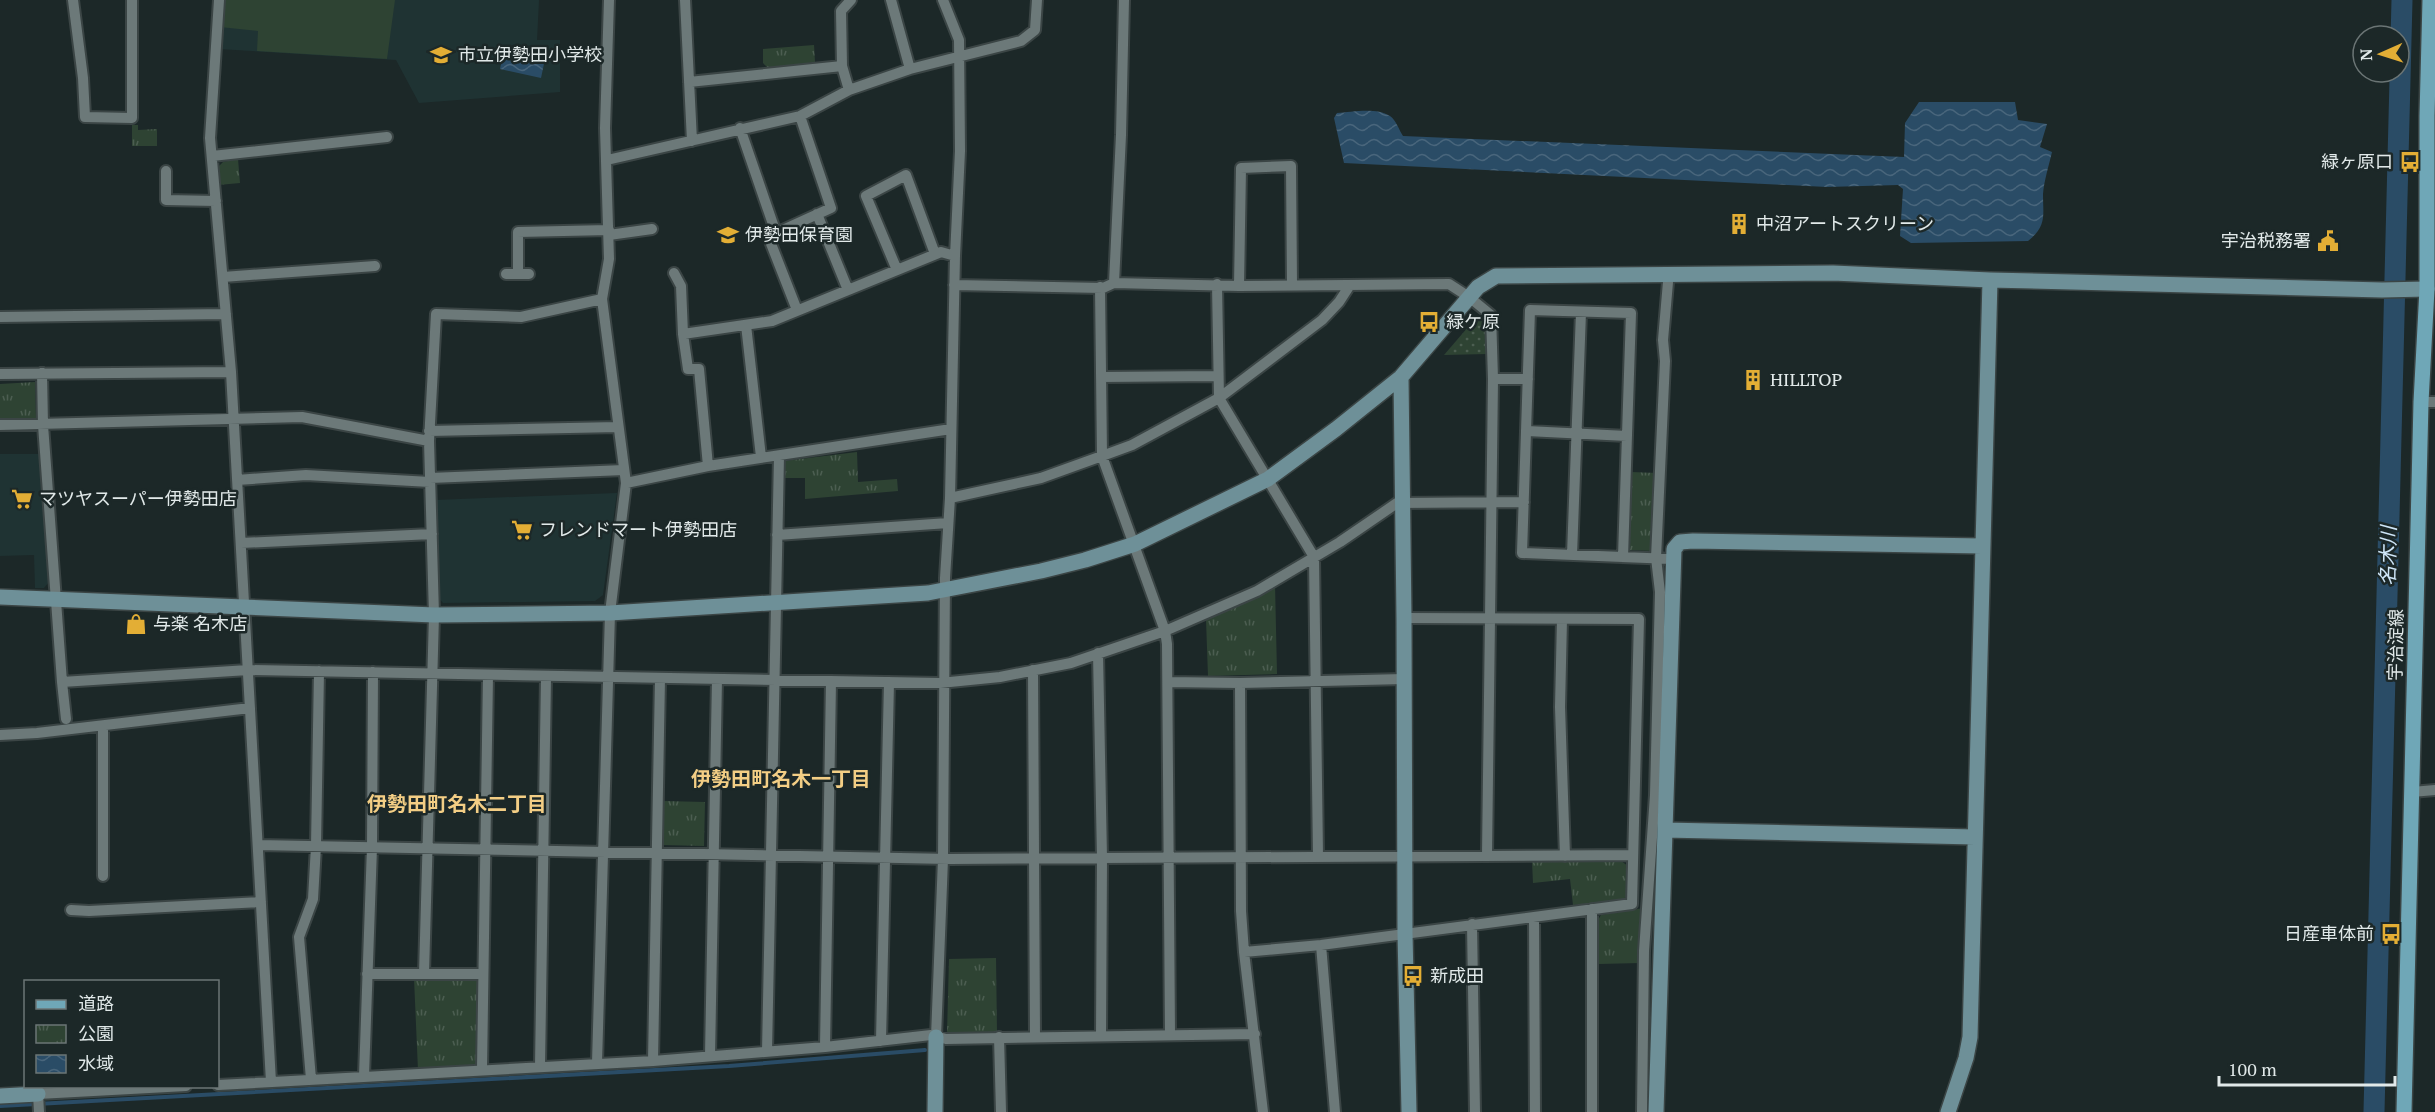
<svg xmlns="http://www.w3.org/2000/svg" width="2435" height="1112" viewBox="0 0 2435 1112" font-family="'PT Serif','Noto Sans JP',serif">
	<style>
		.built { fill: #1f3333 }
		.grass { fill: url(#grass-dots) }
		.park { fill: url(#park-tufts) }
		.garden { fill: #2e4333 }
		.water { fill: url(#water-waves) }
		.lines { fill: none; stroke-linecap: round; stroke-linejoin: round }
		.stream { stroke: #2a4c66; stroke-width: 4 }
		.river { stroke: #2a4c66; stroke-width: 21 }
		.street-casing { stroke: #3b4545; stroke-width: 14 }
		.secondary-casing { stroke: #3b4545; stroke-width: 18 }
		.primary-casing { stroke: #3b4545; stroke-width: 18 }
		.street { stroke: #6c7979; stroke-width: 10 }
		.secondary { stroke: #6e9098; stroke-width: 15 }
		.primary { stroke: #6fa7b7; stroke-width: 15 }
		.labels { text-anchor: middle; stroke-width: 5; stroke-linejoin: round; paint-order: stroke }
		.poi-label { font-size: 18px; fill: #e1e9e9; stroke: #1c2828; text-anchor: start }
		.street-label { font-size: 18px; fill: #e1e9e9; stroke: #1c2828 }
		.water-label { font-size: 20px; font-style: italic; fill: #cfe6f8; stroke: #1c2828 }
		.neighbourhood-label { font-size: 20px; font-weight: bold; fill: #f3ce85; stroke: #1c2828 }
	</style>
	<defs>
		<pattern id="grass-dots" width="8" height="8" patternUnits="userSpaceOnUse" patternTransform="scale(1.5)"><rect width="8" height="8" fill="#2e4333"/><path d="M2 2h.1M6 6h.1" fill="none" stroke="#4c5e51" stroke-width="1.8" stroke-linecap="round"/></pattern>
		<pattern id="park-tufts" width="24" height="20" patternUnits="userSpaceOnUse" patternTransform="scale(1.5)"><rect width="24" height="20" fill="#2e4333"/><path d="M3 7l-1-3M5 7V3M7 7l1-3M15 17l-1-3M17 17v-4M19 17l1-3" fill="none" stroke="#4c5e51"/></pattern>
		<pattern id="water-waves" width="16" height="10" patternUnits="userSpaceOnUse" patternTransform="scale(1.5)"><rect width="16" height="10" fill="#2a4c66"/><path d="M0 5q4-4 8 0t8 0" fill="none" stroke="#49667c"/></pattern>
	</defs>
	<rect width="100%" height="100%" fill="#1c2828"/>
	<path class="built" d="M223 0H539L537 40H560V92L419 103 396 60 219 49Z
		M0 454H43L50 581 44 588H35L34 555 0 556Z
		M617 493 603 595 595 601 443 603 438 597 435 500Z"/>
	<path class="grass" d="M1482 315 1485 317 1488 328 1487 354 1444 355 1475 319Z"/>
	<path class="park" d="M814 45 815 62 768 68 763 63V49Z
		M132 125H138V130L157 129V146H132Z
		M238 159 240 183 218 185 217 168 223 162Z
		M35 382 36 418H0V384Z
		M857 452 858 482 897 479 898 491 805 499V478H784V461Z
		M1630 472 1658 473 1655 551 1627 550Z
		M1275 585 1277 674 1208 676 1206 619Z
		M663 801 705 802 704 846 662 845Z
		M1532 861H1621L1628 866V894L1623 900 1573 905 1570 879 1533 883Z
		M1644 908 1640 963 1598 964V920L1601 915Z
		M996 958 997 1033 947 1034 949 959Z
		M414 978 478 979 476 1067 418 1070Z"/>
	<path class="garden" d="M223 0H395L387 59 257 51 258 31 220 27Z"/>
	<path class="water" d="M504 49 545 59 541 78 500 69Z
		M1919 102H2015L2018 120 2047 124 2040 147 2052 152C2049 165 2044 181 2043 194 2043 216 2047 226 2028 241L1911 243 1900 236 1903 189 1898 185 1827 187 1344 163 1334 118 1337 113C1352 112 1376 107 1390 116 1396 120 1399 130 1403 136L1904 157 1905 123Z"/>
	<g class="lines">
		<path class="stream" d="M0 1106 729 1066 925 1050"/>
		<path class="river" d="M2374 1112 2402 0"/>
		<defs>
			<path id="street" d="M73 0 83 78 85 117 132 118V0
				M219 0 210 138 231 372 271 1082
				M685 0 692 141
				M891 0 910 69
				M689 82 842 66
				M849 90 842 66 841 11 851 0
				M740 128 776 233 831 208 800 116
				M212 156 387 137
				M607 160 800 116 849 90 910 69 1021 41 1035 30 1037 0
				M166 171V200L216 201
				M817 214 848 290
				M776 233 768 236 797 310
				M609 235 652 229
				M897 270 866 196 906 175 935 254
				M674 273 681 286 683 334 688 369H699L708 466
				M506 274H529
				M518 274V232L609 230
				M223 277 375 266
				M1114 283 1121 135 1124 0
				M1217 284 1219 398 1314 557 1318 856
				M954 285 1103 288 1114 283 1239 286 1449 284 1469 297 1491 315 1493 379 1487 856
				M1239 286 1241 168 1291 166 1292 285
				M1100 287 1102 456 1165 631 1167 644 1170 1035
				M1530 310 1631 313 1623 557 1522 553Z
				M0 317 226 314
				M746 325 761 457
				M683 334 772 321 941 252 955 256
				M42 373 43 425 62 682 66 719
				M0 374 231 372
				M1101 377 1218 376
				M1493 379H1528
				M2421 402H2435
				M0 425 302 417 429 441
				M429 431 618 427
				M1527 431 1627 436
				M430 478 624 470
				M237 480 306 475 430 482
				M626 483 708 466 951 429
				M950 498 1041 478 1102 456 1132 445 1219 398 1322 320 1339 302 1350 285
				M777 535 948 523
				M241 543 432 534
				M1572 555 1581 312
				M1623 557H1621L1673 559
				M1562 619 1560 707 1565 856
				M1098 653 1102 858 1101 1036
				M1033 670 1035 1036
				M62 682 248 670 940 683 1000 677 1071 663 1165 631 1257 591 1340 542 1397 503 1524 502
				M1168 682 1240 683 1404 679
				M1240 683 1241 911 1244 952 1263 1112
				M0 735 37 733 250 708
				M2412 792 2435 790
				M258 845 950 859 1633 855
				M103 876V726
				M1592 909V1112
				M71 910 89 911 261 902
				M1534 918 1535 1112
				M1472 924 1475 1112
				M1321 945 1335 1112
				M1244 952 1321 945 1632 904 1639 619 1404 618
				M367 974H482
				M424 974 434 615 429 441 436 314 521 317 602 299
				M936 1037 943 859 945 578 950 498 955 256 960 151 959 40 943 0
				M999 1037 1001 1112
				M881 1041 889 682
				M825 1047 831 681
				M767 1052 779 456
				M710 1056 717 679
				M653 1061 660 678
				M597 1063 610 613 626 483 602 299 609 259 605 128 609 0
				M540 1066 546 676
				M482 1069 488 675
				M364 1076 372 847 373 672
				M311 1079 299 937 313 899 316 846 319 671
				M218 1085 653 1061 825 1047 931 1035 946 1039 1255 1034
				M39 1112 38 1094 186 1086
				M1642 1112 1644 951 1655 795 1660 592 1656 558 1665 361 1663 340 1668 282"/>
			<path id="secondary" d="M1401 377 1404 618 1405 934 1409 1112
				M0 597 434 615 610 613 928 593 1041 571 1085 560 1135 544 1268 479 1336 429 1401 377 1478 287 1496 276 1833 273 1990 280 2382 290 2427 289
				M1665 830 1975 837
				M0 1096 38 1094
				M935 1112 936 1037
				M1656 1112 1674 549 1680 542 1693 541 1982 546
				M1948 1112 1966 1058 1970 1037 1990 280"/>
			<path id="primary" d="M2404 1112 2421 402 2427 289V116L2430 0"/>
		</defs>
		<use href="#street" class="street-casing"/>
		<use href="#secondary" class="secondary-casing"/>
		<use href="#primary" class="primary-casing"/>
		<use href="#street" class="street"/>
		<use href="#secondary" class="secondary"/>
		<use href="#primary" class="primary"/>
	</g>
	<defs>
		<symbol id="school-bare" viewBox="-9 -9 18 18"><path d="M0-5L7-2L0 1L-7-2ZM-4 1L0 2.5L4 1V4Q0 6-4 4Z" fill="#e3ae35" stroke="#1c2828" stroke-width="2.5" paint-order="stroke"/></symbol>
		<symbol id="bus-bare" viewBox="-9 -9 18 18"><path d="M-5-6H5V4H4V6H2V4H-2V6H-4V4H-5ZM-3.5-4V0h7V-4ZM-3.5 1.2v1.5H-2V1.2ZM2 1.2v1.5H3.5V1.2Z" fill="#e3ae35" stroke="#1c2828" stroke-width="2.5" paint-order="stroke"/></symbol>
		<symbol id="building-bare" viewBox="-9 -9 18 18"><path d="M-4-6H4V6H1V3H-1V6H-4ZM-2.5-4.3h1.7v1.8h-1.7ZM.8-4.3h1.7v1.8H.8ZM-2.5-1h1.7V.8h-1.7ZM.8-1h1.7V.8H.8Z" fill="#e3ae35" stroke="#1c2828" stroke-width="2.5" paint-order="stroke"/></symbol>
		<symbol id="civic-bare" viewBox="-9 -9 18 18"><path d="M-.6-6.5H3V-4.5H.6V-3L4-1V1h2V6H-6V1h2V-1L-.6-3ZM-1.2 2.5V6h2.4V2.5Z" fill="#e3ae35" stroke="#1c2828" stroke-width="2.5" paint-order="stroke"/></symbol>
		<symbol id="supermarket-bare" viewBox="-9 -9 18 18"><path d="M-6-5.5h2.5l.6 2H6L4.5 2H-2.5L-4.4-4H-6ZM-1.5 3.2a1.3 1.3 0 1 0 .1 0ZM3 3.2a1.3 1.3 0 1 0 .1 0Z" fill="#e3ae35" stroke="#1c2828" stroke-width="2.5" paint-order="stroke"/></symbol>
		<symbol id="shop-bare" viewBox="-9 -9 18 18"><path d="M-5-2.5h2.3a2.7 3.5 0 0 1 5.4 0H5L5.5 6h-11ZM-1.5-2.5h3a1.5 2.3 0 0 0-3 0Z" fill="#e3ae35" stroke="#1c2828" stroke-width="2.5" paint-order="stroke"/></symbol>
	</defs>
	<g fill-rule="evenodd">
		<use href="#school-bare" x="426" y="40" width="30" height="30"/>
		<use href="#bus-bare" x="2395" y="147" width="30" height="30"/>
		<use href="#building-bare" x="1724" y="209" width="30" height="30"/>
		<use href="#school-bare" x="713" y="220" width="30" height="30"/>
		<use href="#civic-bare" x="2313" y="226" width="30" height="30"/>
		<use href="#bus-bare" x="1414" y="307" width="30" height="30"/>
		<use href="#building-bare" x="1738" y="365" width="30" height="30"/>
		<use href="#supermarket-bare" x="7" y="484" width="30" height="30"/>
		<use href="#supermarket-bare" x="507" y="515" width="30" height="30"/>
		<use href="#shop-bare" x="121" y="609" width="30" height="30"/>
		<use href="#bus-bare" x="2376" y="919" width="30" height="30"/>
		<use href="#bus-bare" x="1398" y="961" width="30" height="30"/>
	</g>
	<g class="labels">
		<g class="poi-label">
			<text x="458" y="61">市立伊勢田小学校</text>
			<text x="2393" y="168" text-anchor="end">緑ヶ原口</text>
			<text x="1756" y="230">中沼アートスクリーン</text>
			<text x="745" y="241">伊勢田保育園</text>
			<text x="2311" y="247" text-anchor="end">宇治税務署</text>
			<text x="1446" y="328">緑ケ原</text>
			<text x="1770" y="386">HILLTOP</text>
			<text x="39" y="505">マツヤスーパー伊勢田店</text>
			<text x="539" y="536">フレンドマート伊勢田店</text>
			<text x="153" y="630">与楽 名木店</text>
			<text x="2374" y="940" text-anchor="end">日産車体前</text>
			<text x="1430" y="982">新成田</text>
		</g>
		<g class="street-label">
			<text transform="translate(2396 645) rotate(-89)" y="6">宇治淀線</text>
		</g>
		<g class="water-label">
			<text transform="translate(2388 556) rotate(-89)" y="7">名木川</text>
		</g>
		<g class="neighbourhood-label">
			<text x="781" y="786">伊勢田町名木一丁目</text>
			<text x="457" y="811">伊勢田町名木二丁目</text>
		</g>
	</g>
	<rect x="24" y="980" width="195" height="108" fill="#1c2828" stroke="#6b7575" stroke-width="1.5"/>
	<rect x="36" y="1000" width="30" height="9" fill="#6fa7b7" stroke="#6b7575" stroke-width="1.5"/>
	<text x="78" y="1010" font-size="18" fill="#e1e9e9">道路</text>
	<rect x="36" y="1025" width="30" height="18" fill="url(#park-tufts)" stroke="#6b7575" stroke-width="1.5"/>
	<text x="78" y="1040" font-size="18" fill="#e1e9e9">公園</text>
	<rect x="36" y="1055" width="30" height="18" fill="url(#water-waves)" stroke="#6b7575" stroke-width="1.5"/>
	<text x="78" y="1070" font-size="18" fill="#e1e9e9">水域</text>
	<g transform="translate(2381 54) rotate(267)"><circle r="28" fill="#1c2828" stroke="#6b7575" stroke-width="1.5"/>
	<path d="M0-4.5L10 22L0 15L-10 22Z" fill="#e3ae35"/>
	<text y="-9" font-size="16" font-weight="bold" text-anchor="middle" fill="#e1e9e9">N</text>
	</g>
	<path d="M2219 1076v9h176v-9" fill="none" stroke="#e1e9e9" stroke-width="3"/>
	<text x="2228" y="1076" font-size="18" fill="#e1e9e9" stroke="#1c2828" stroke-width="4.5" paint-order="stroke">100 m</text>
</svg>
